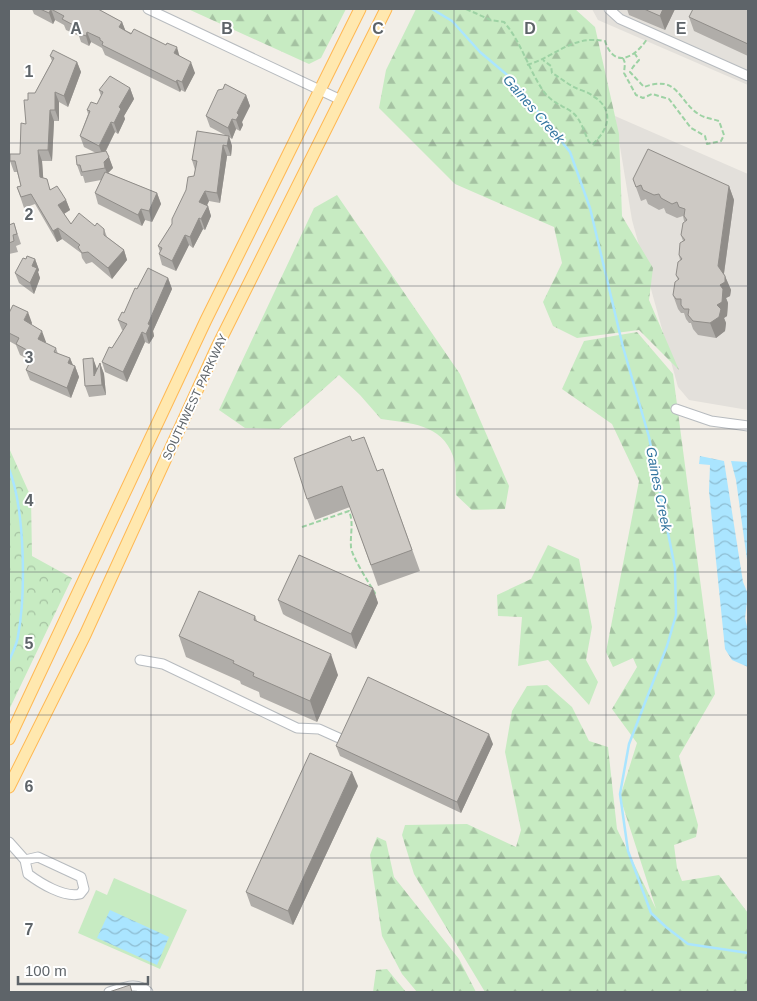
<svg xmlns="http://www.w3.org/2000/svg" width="757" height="1001" viewBox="0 0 757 1001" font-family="Helvetica,sans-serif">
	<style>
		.industrial { fill: #e3e0db }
		.green { fill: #c7ebc2 }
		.forest { fill: url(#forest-firs) }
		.park { fill: url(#park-crowns) }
		.water { fill: url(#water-waves) }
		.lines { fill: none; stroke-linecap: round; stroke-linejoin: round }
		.stream { stroke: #aae5ff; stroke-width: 2.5 }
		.minor-casing { stroke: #b7bbbf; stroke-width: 11 }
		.major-casing { stroke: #ffb853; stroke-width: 13 }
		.path { stroke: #9dd2a4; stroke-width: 2; stroke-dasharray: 5 2.5; stroke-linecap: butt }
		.minor { stroke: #fff; stroke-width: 9 }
		.major { stroke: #ffe8af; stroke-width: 11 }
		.wall { fill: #b0ada9 }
		.shaded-wall { fill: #908d89 }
		.building { fill: #cdc9c4; stroke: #908d89 }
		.grid { fill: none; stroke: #5e6469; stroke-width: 1; stroke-opacity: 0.55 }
		.labels { text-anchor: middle; stroke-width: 4; stroke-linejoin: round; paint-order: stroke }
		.street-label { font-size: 12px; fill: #5e6469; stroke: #fff }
		.water-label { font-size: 14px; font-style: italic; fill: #3476a0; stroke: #fff }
		.grid-label { font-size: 16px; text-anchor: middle; font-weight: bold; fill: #5e6469; stroke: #fff; stroke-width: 4; stroke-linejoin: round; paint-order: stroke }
	</style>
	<defs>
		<pattern id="forest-firs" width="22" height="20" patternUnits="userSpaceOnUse" patternTransform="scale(1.25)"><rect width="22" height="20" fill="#c7ebc2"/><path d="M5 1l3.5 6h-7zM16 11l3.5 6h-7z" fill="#a5c2a2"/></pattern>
		<pattern id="park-crowns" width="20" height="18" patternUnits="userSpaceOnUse" patternTransform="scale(1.25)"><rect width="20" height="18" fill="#c7ebc2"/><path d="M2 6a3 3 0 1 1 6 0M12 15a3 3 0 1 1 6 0" fill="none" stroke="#a5c2a2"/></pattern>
		<pattern id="water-waves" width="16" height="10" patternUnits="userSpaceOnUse" patternTransform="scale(1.25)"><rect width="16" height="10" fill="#aae5ff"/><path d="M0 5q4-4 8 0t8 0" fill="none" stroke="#8ebdd2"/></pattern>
	</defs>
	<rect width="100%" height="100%" fill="#f2eee7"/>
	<path class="industrial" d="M592 9H748V85L598 20Z
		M615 116 748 174V410L689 400 678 387 632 220Z"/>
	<path class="green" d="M114 878 187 910 160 969 78 933 96 890 107 895Z"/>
	<path class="forest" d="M188 9H346L321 58 309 64Z
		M416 9H575L595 27 619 134 622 216 653 268 649 300 679 370 639 330 577 338 553 326 543 302 562 263 554 227 455 184 379 108 386 70Z
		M337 195 460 374 509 486 505 509 472 510 456 495C455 483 457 467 453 456 442 424 409 423 381 419L360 395 339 375 279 429 245 428 219 410 314 208Z
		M637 332 673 374 715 694 679 756 698 825 696 837 674 845 677 868 682 881 719 875 748 913V992H485L414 874 402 835 405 825 467 824 516 847 521 830 505 752 512 711 527 686 547 685 572 707 589 741 608 747 617 829 656 909 620 797 637 743 612 709 637 667 633 658 613 667 606 652 639 481 612 424 562 389 584 341Z
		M548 545 579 559 592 627 586 660 598 682 589 705 548 660 518 666 522 617 498 616 497 595 531 579Z
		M377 837 386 841 394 877 459 959 476 992H417L402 974 382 936 370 855Z
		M387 969 406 992H373L376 970Z"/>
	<path class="park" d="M9 448 31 497 32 556 72 578 9 710Z"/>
	<path class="water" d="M700 456 724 461 743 582 748 594 745 618 748 631V667L732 660 725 649 709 491 710 465 699 464Z
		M731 461 748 462V567L736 480Z
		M110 910 169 937 157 965 97 938Z"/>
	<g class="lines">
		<path class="stream" d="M432 9 452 21 480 52 513 80 570 152 590 208 623 347 649 437 675 568 676 615 667 646 629 744 620 794 628 851 651 913 666 927 688 944 748 953
			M9 469C25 509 26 593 18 636 17 645 12 653 9 661"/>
		<defs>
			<path id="minor" d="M148 9 341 100
				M609 9 620 19 748 76
				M676 409 711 421 748 426
				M140 660 163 664 297 728 319 729 339 738
				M9 842 25 860 28 874C40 883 64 898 80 894L84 889 81 877 38 857 25 860
				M109 992C123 988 137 981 148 992"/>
			<path id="major" d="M9 739 206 320 360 9
				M9 787 85 635 217 347 386 9"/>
		</defs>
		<use href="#minor" class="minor-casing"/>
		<use href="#major" class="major-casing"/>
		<path class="path" d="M466 9 491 20 504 22C522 43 528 69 544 92 554 104 560 104 572 112 581 119 584 132 589 142L593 144C610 128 614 109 593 96 587 91 578 90 572 86 565 82 559 77 552 73L551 66 543 60
			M623 58 625 63 624 73 636 95 643 98 652 94 669 99 691 128 705 136 707 144 721 141 724 135 719 121C713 119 705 118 700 115 678 102 679 74 644 87L630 72 633 67 639 60 635 54
			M527 65C557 56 571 35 605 41 614 69 635 58 647 39
			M302 527 349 511C354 523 350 534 351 547 351 555 370 585 375 593L374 595"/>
		<use href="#minor" class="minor"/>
		<use href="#major" class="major"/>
	</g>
	<path class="wall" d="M32 9H98L122 22 125 30 180 56 195 73 185 92 181 90 180 92 105 55 102 48 91 42 89 46 81 42 79 36 66 30 64 25 55 20 53 24 34 14Z
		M627 9H675L665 30 629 15Z
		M748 9V56L694 31 689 17Z
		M50 56 77 62 81 72 68 107 59 102V121H54L52 161H42L43 178 51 190 66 200 70 210 64 214 71 224 95 226 104 229 107 237 124 250 127 260 112 279 92 262 86 264 82 258 81 253 62 239 57 242 35 204 24 208 17 187 21 186 17 172H14L10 161 20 154 26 124 28 100 35 93 52 61Z
		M130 88 134 99 124 116 125 119 118 134 115 132 106 151 113 168 108 173 157 193 161 204 152 222 145 220 142 226 98 204 95 193 101 180 85 183 83 176H81L77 165 96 153 84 147 80 136 88 114 87 110 97 104 101 96 99 90Z
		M246 95 250 106 242 122 243 125 240 131 236 129 232 139 229 137 232 146 231 156H227L220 203 209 201 207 206H208L211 216 205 230 203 229 193 248 189 245 176 271 162 265 159 254 160 252 158 246 172 224 194 176 195 170 192 160 225 135 210 127 206 116Z
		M633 179 729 186 734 200 724 274 731 290 730 296 726 298 728 303 727 316 724 318 726 323 725 331 716 338 698 335 693 329 691 323H689L686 319 684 313H681L678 309 673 295 678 280 676 275 680 260 679 255 683 241 681 235 685 221H684L683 216 677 218 666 213 664 208 659 210 648 204 646 199 641 201Z
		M14 223 21 244 16 246 18 252 9 254V225Z
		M26 259H35L39 270 38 272 40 278 34 294 19 283 15 273Z
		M168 278 172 289 153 331 154 336 149 344 145 342 127 382 105 372 102 362 112 348 123 330H122L118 320 124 313 137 289Z
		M9 313 32 323 31 325 46 342 45 343 56 348 58 354 70 358 73 365 75 366 79 377 71 398 30 380 26 370 31 361 20 355 16 345 9 341Z
		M93 358 97 371 100 363 104 374 106 395 89 397 85 386Z
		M352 441 377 471 383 469 420 571 378 586 350 507 315 520 307 499Z
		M373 588 378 603 356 649 286 616 283 614 278 600Z
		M255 616 257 621 338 675 317 722 260 697 259 692 241 684 240 681 186 657 179 636Z
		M493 744 461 813 340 756 336 746Z
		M358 786 293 925 251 906 246 892Z"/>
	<path class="shaded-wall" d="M51 9 55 20 53 24 49 13Z
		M663 9H675L665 30 660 16Z
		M122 22 126 32 119 27Z
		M87 32 91 42 89 46 86 36Z
		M177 47 180 58 174 53Z
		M77 62 81 72 68 107 64 96Z
		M191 62 195 73 185 92 182 82Z
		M177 80 181 90 180 92 176 82Z
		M130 88 134 99 124 116 125 119 118 134 114 123 119 107Z
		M55 92 59 102V121L55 110Z
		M246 95 250 106 242 122 243 125 240 131 236 120 237 113Z
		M50 110 54 121 52 161 48 150Z
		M232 119 236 129 232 139 228 128Z
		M111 122 115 132 103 156 99 146Z
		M229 136 232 146 231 156 227 146Z
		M223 145 227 156 220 203 217 193Z
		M38 150 42 161 44 188 40 177Z
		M109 157 113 168 108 173 109 179 105 168 104 162Z
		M729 186 734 200 723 280 718 266Z
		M205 191 209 201 203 212 199 202Z
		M157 193 161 204 152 222 149 211Z
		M66 200 70 210 62 215 58 205Z
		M208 206 211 216 205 230 201 219Z
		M141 209 145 220 142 226 138 215Z
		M199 218 203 229 193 248 190 237Z
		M58 228 62 239 57 242 53 231Z
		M185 235 189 245 176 271 172 261Z
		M124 250 127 260 112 279 108 268Z
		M35 259 39 270 38 272 40 278 34 294 30 283 32 266Z
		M725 276 731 290 730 296 726 298 728 303 727 316 724 318 726 323 725 331 716 338 710 323 717 305 720 285Z
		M168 278 172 289 153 331 154 336 149 344 146 334 148 324Z
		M28 312 32 323 28 331 24 320Z
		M42 331 46 342 41 350 38 339Z
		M142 332 145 342 127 382 123 372Z
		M70 358 74 368 75 366 79 377 71 398 67 388 68 363Z
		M93 358 97 369 98 385 94 376Z
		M100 363 104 374 106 395 102 385Z
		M373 588 378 603 356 649 351 634Z
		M331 654 338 675 317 722 310 701Z
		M489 734 493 744 461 813 457 802Z
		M352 772 358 786 293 925 288 911Z"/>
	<path class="building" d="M40 9H98L122 22 119 27 131 34 134 29 166 45 167 43 177 47 174 53 191 62 182 82 177 80 176 82 102 45 103 42 100 40V38L87 32 86 36 77 32 79 28 62 19 64 16 51 9 49 13Z
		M644 9H663L660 16Z
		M693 9H748V44L689 17Z
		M53 50 77 62 64 96 55 92V110H50L48 150H38L40 177 47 179 50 190 57 186 61 192 66 200 58 205 71 224 79 213 95 226 97 223 104 229V235L124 250 108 268 88 252 82 253 78 247 80 245 58 228 53 231 31 194 21 197 17 187 21 186 15 161H10V154H20L21 123 26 124 24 100H28V93H35L54 58 50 56Z
		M110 76 130 88 119 107 121 109 114 123 111 122 99 146 80 136 90 111 87 110 91 102 97 104 103 92 99 90Z
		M225 84 246 95 237 113 239 115 236 120 232 119 228 128 206 116 218 90 223 89Z
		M197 131 229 136 227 146 223 145 217 193 205 191 199 202 208 206 201 219 199 218 190 237 185 235 172 261 159 254 162 248 158 246 172 224V219L186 190 188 177 194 176 197 161 192 160Z
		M648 149 729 186 718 266 725 276V282L720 285 723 289 722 302 717 305 721 309 719 317 710 323 693 321 688 315 689 309H684L681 305V299H676L673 295 675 282 679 279 676 275 678 262 682 259 679 255 680 243 685 240 681 235 683 223 687 220 684 216 685 209 679 207 677 202 672 204 661 198 659 194 654 195 643 190 641 185 636 187 633 179Z
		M106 151 109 157 104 162 105 168 82 172 80 165H77L76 156Z
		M105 172 157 193 149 211 141 209 138 215 95 193Z
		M14 223 17 234 13 235 14 241 9 243V225Z
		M27 256 35 259 32 266 37 268 30 283 15 273 23 258 26 259Z
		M148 268 168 278 148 324 150 325 146 334 142 332 123 372 102 362 109 347 112 348 127 324 118 320 122 312 124 313 135 288 137 289Z
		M13 305 28 312 24 320 42 331 38 339 56 348 54 352 70 358 68 363 75 366 67 388 26 370 34 354 16 344 19 338 9 333V313Z
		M93 358 94 376 100 363 102 385 85 386 83 359Z
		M350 436 352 441 364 437 377 471 383 469 412 550 371 565 342 486 307 499 294 458Z
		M299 555 373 588 351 634 278 600Z
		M199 591 255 616 254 620 331 654 310 701 253 676 254 673 233 663 234 661 179 636Z
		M368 677 489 734 457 802 336 746Z
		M310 753 352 772 288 911 246 892Z
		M130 985 132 992H109Z"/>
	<path class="grid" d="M151 9V992M303 9V992M454 9V992M606 9V992M9 143H748M9 286H748M9 429H748M9 572H748M9 715H748M9 858H748"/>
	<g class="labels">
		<g class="street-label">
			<text transform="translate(195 397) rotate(-65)" y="4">SOUTHWEST PARKWAY</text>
		</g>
		<g class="water-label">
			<text transform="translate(534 109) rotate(49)" y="5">Gaines Creek</text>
			<text transform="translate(659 489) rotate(79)" y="5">Gaines Creek</text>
		</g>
	</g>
	<g class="grid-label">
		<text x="76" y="34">A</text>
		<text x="227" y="34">B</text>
		<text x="378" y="34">C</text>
		<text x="530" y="34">D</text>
		<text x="681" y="34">E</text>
		<text x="29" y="77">1</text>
		<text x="29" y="220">2</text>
		<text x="29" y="363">3</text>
		<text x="29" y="506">4</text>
		<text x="29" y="649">5</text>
		<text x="29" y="792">6</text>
		<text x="29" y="935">7</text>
	</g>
	<rect width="757" height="1001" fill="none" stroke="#5e6469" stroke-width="20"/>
	<path d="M18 976v8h130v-8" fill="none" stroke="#5e6469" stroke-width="2.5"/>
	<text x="25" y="976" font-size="15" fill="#5e6469" stroke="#ffffff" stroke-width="4" paint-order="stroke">100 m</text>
</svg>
